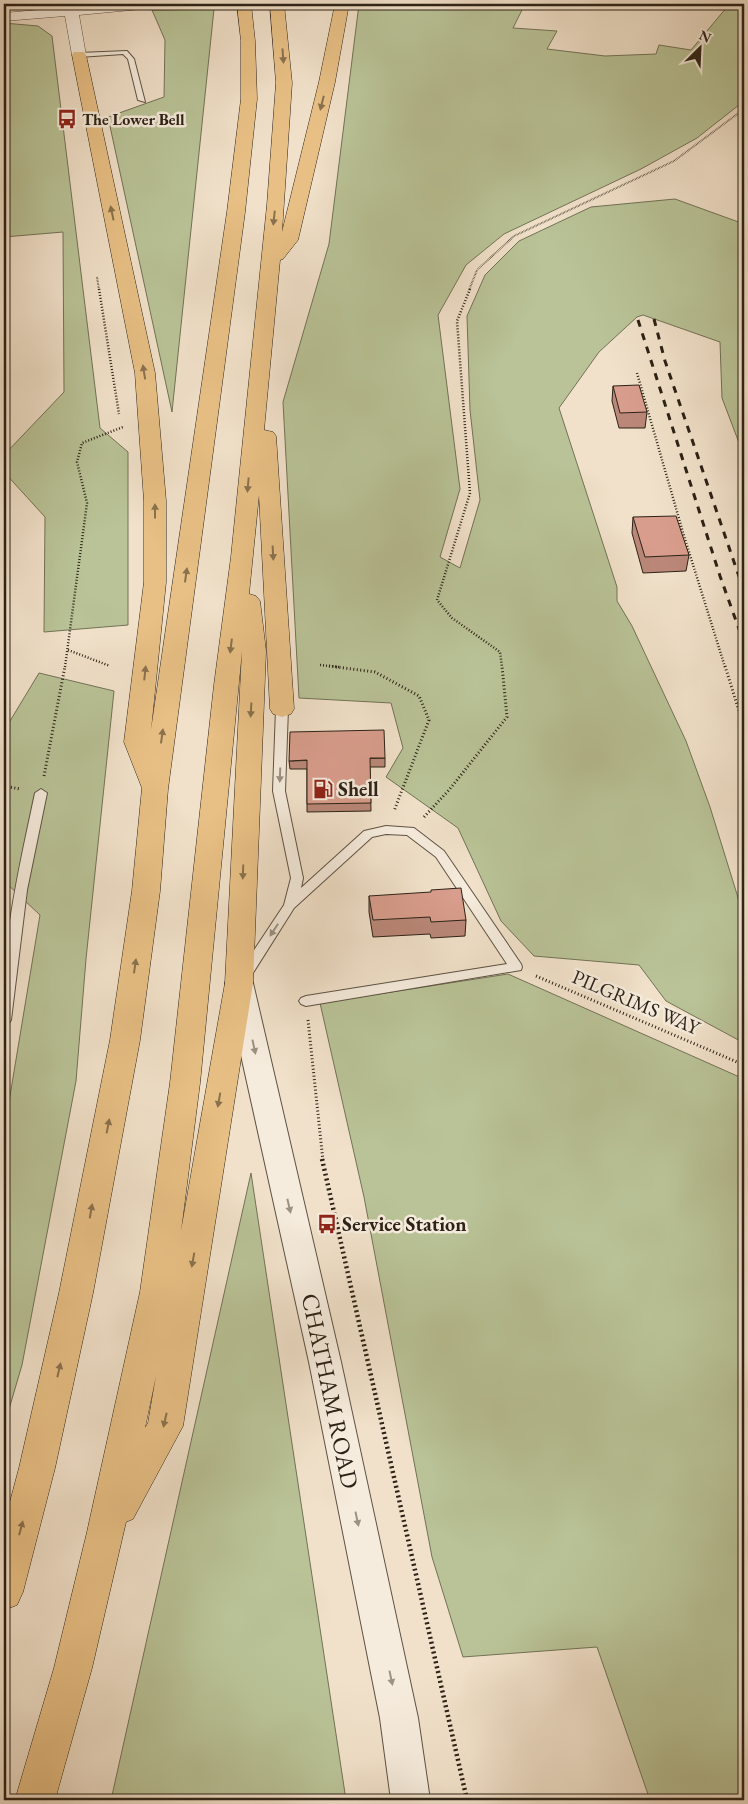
<svg xmlns="http://www.w3.org/2000/svg" width="748" height="1804" viewBox="0 0 748 1804" font-family="'EB Garamond',serif">
	<style>
		.green { fill: #b9c397; stroke: #727257 }
		.lines { fill: none; stroke-linecap: round; stroke-linejoin: round }
		.service-casing { stroke: #5d5244; stroke-width: 2 }
		.minor-casing { stroke: #5d5244; stroke-width: 2 }
		.tertiary-casing { stroke: #5d5244; stroke-width: 1 }
		.trunk-casing { stroke: #2c2217; stroke-width: 1 }
		.path-far3 { stroke: #2c2217; stroke-width: 2; stroke-dasharray: 0.5 1; stroke-linecap: butt }
		.path-far2 { stroke: #2c2217; stroke-width: 2.5; stroke-dasharray: 1 2; stroke-linecap: butt }
		.path-far1 { stroke: #2c2217; stroke-width: 3; stroke-dasharray: 1 2.5; stroke-linecap: butt }
		.path { stroke: #2c2217; stroke-width: 4.5; stroke-dasharray: 2 3; stroke-linecap: butt }
		.service { fill: #f6ecdd; fill-rule: evenodd }
		.minor { fill: #f6ecdd; fill-rule: evenodd }
		.tertiary { fill: #f6ecdd; fill-rule: evenodd }
		.trunk { fill: #e8c085; fill-rule: evenodd }
		.rail { stroke: #2c2217; stroke-width: 3; stroke-dasharray: 7 7; stroke-linecap: butt }
		.wall { fill: #ba8778; stroke: #2c2217 }
		.building { fill: #d89d8c; stroke: #2c2217 }
		.oneway { fill: #8a714e }
		.oneway2 { fill: #9b9184 }
		.labels { text-anchor: middle; stroke-width: 5; stroke-linejoin: round; paint-order: stroke }
		.far-poi-label { font-size: 16px; font-weight: bold; fill: #2c2217; stroke: #f6ecdd; text-anchor: start }
		.poi-label { font-size: 20px; font-weight: bold; fill: #2c2217; stroke: #f6ecdd; text-anchor: start }
		.street-label { font-size: 20px; fill: #2c2217; stroke: #f6ecdd }
		.near-street-label { font-size: 24px; fill: #2c2217; stroke: #f6ecdd }
	</style>
	<rect width="100%" height="100%" fill="#f1e1ca"/>
	<filter id="stains"><feTurbulence type="fractalNoise" baseFrequency=".004" numOctaves="4"/><feColorMatrix values="0 0 0 0 .2 0 0 0 0 .09 0 0 0 0 .02 0 0 0 .5 -.17"/></filter>
	<radialGradient id="worn" r=".72"><stop offset=".6" stop-color="#630" stop-opacity="0"/><stop offset="1" stop-color="#630" stop-opacity=".3"/></radialGradient>
	<path class="green" d="M359 4H525L513 28 557 31 547 49 605 56 656 54 659 45 691 50 727 7 744 8V101L697 138 641 169 504 234 466 265 438 315 460 489 440 557 460 568 480 500 470 410 467 316 485 275 519 241 591 207 675 199 744 224V456L722 398 720 342 643 315 637 317 599 352 559 408 617 587V601L632 626 686 741 710 807 744 917V1043L666 1001 639 965 534 956 501 921 458 828 386 777 403 748 391 703 299 698 283 402 329 244Z
		M214 9 172 412 108 117 164 97 165 40 152 10Z
		M4 23 38 26 52 36 100 428 128 452V625L44 632 45 517 4 472V455L64 392 63 232 4 237Z
		M39 673 114 691 86 959 76 1081 22 1365 4 1426V1132L40 915 4 881V731Z
		M508 974 744 1079V1800H650L597 1647 463 1657 432 1557 364 1197 320 1003Z
		M251 1173 346 1800H111Z"/>
	<g class="lines">
		<defs>
			<path id="service" d="M127 51 134 59 145 102 138 100 128 59 123 54 79 57 76 55 79 53Z
				M282 706 288 709 285 791 303 878 301 888 364 831 386 826 414 828 444 851 521 964 522 967 521 970 306 1006 301 1004 299 1001 301 998 306 996 507 964 436 857 407 835 386 834 372 837 294 908 251 976H241L240 973 241 970 284 905 291 878 273 791 276 709Z
				M41 789 47 793 27 890 11 1020 9 1023 4 1025C0 947 19 869 35 793Z"/>
			<path id="minor" d="M707 4H744V9L714 8Z
				M239 973 249 976 253 983 341 1362 418 1718 430 1800H391L380 1718 309 1362 225 983 229 976Z"/>
			<path id="tertiary" d="M58 4H72L74 7 106 4H159L157 7 152 8 79 15 86 55 84 58H74L72 55 65 16 4 21V13L61 8Z"/>
			<path id="trunk" d="M237 4H251L255 41 257 99 245 212 168 789 160 891 140 1040 93 1293 55 1468 23 1592 17 1605 4 1610V1524L19 1468 59 1293 110 1040 132 891 142 788 124 742 144 582V501L135 373 72 55 74 52H84L86 55 155 373 166 501V582L151 730 227 212 241 99V41Z
				M270 4H284L292 83 282 232 319 82 335 4H349L335 82 298 240 283 259 280 260 264 430 273 432 276 436 294 709 291 714 282 717 273 714 270 709 259 495 249 594 256 596 260 601 266 651 253 983 183 1426 133 1519 126 1522 92 1668 55 1800H15L54 1668 87 1532 140 1292 170 1083 214 685 231 557 267 205 276 83ZM242 651 225 983 181 1231 200 1083ZM156 1376 148 1423 145 1428Z"/>
		</defs>
		<use href="#service" class="service-casing"/>
		<use href="#minor" class="minor-casing"/>
		<use href="#tertiary" class="tertiary-casing"/>
		<use href="#trunk" class="trunk-casing"/>
		<path class="path-far3" d="M97 277 99 290
			M469 290 477 270 514 236 674 161 744 109"/>
		<path class="path-far2" d="M99 289 119 414
			M470 289 457 321 470 493 437 600 452 618 500 652 502 667
			M637 373 684 536 725 667
			M68 650 110 666
			M320 665 339 667
			M65 667 87 503 77 462 82 443 123 427"/>
		<path class="path-far1" d="M329 666 375 672 419 696 429 720 394 811
			M725 666 744 727
			M44 776 65 666
			M4 786 20 789
			M424 817 449 790 507 717 502 666
			M536 976 744 1065
			M308 1020 323 1161"/>
		<path class="path" d="M322 1159 467 1800"/>
		<use href="#service" class="service"/>
		<use href="#minor" class="minor"/>
		<use href="#tertiary" class="tertiary"/>
		<use href="#trunk" class="trunk"/>
		<path class="rail" d="M654 319 665 361 744 591
			M638 320 720 576 744 643"/>
	</g>
	<path class="wall" d="M613 386 647 412 645 428H619L612 401Z
		M633 517 689 555 686 571 643 573 632 533Z
		M385 758V767H370L371 811 307 812V769H290L289 761Z
		M369 896 466 920 465 936 431 938 430 934 373 937 369 912Z"/>
	<path class="building" d="M639 385 647 412 620 413 613 386Z
		M676 516 689 555 645 557 633 517Z
		M384 730 385 758H370L371 803 307 804V760L289 761 290 732Z
		M461 888 466 920 431 922 430 917 373 920 369 896 431 892V890Z"/>
	<defs><path id="oneway-solid" d="M-6-.8H1V-3.2L6.5 0L1 3.2V.8H-6Z" transform="scale(1.25)"/></defs>
	<g class="oneway">
		<use href="#oneway-solid" transform="translate(283 56) rotate(86)"/>
		<use href="#oneway-solid" transform="translate(322 103) rotate(104)"/>
		<use href="#oneway-solid" transform="translate(112 213) rotate(-102)"/>
		<use href="#oneway-solid" transform="translate(274 218) rotate(96)"/>
		<use href="#oneway-solid" transform="translate(144 372) rotate(-99)"/>
		<use href="#oneway-solid" transform="translate(248 485) rotate(95)"/>
		<use href="#oneway-solid" transform="translate(155 511) rotate(-90)"/>
		<use href="#oneway-solid" transform="translate(273 553) rotate(87)"/>
		<use href="#oneway-solid" transform="translate(186 575) rotate(-82)"/>
		<use href="#oneway-solid" transform="translate(231 646) rotate(97)"/>
		<use href="#oneway-solid" transform="translate(145 673) rotate(-84)"/>
		<use href="#oneway-solid" transform="translate(251 710) rotate(93)"/>
		<use href="#oneway-solid" transform="translate(162 736) rotate(-82)"/>
		<use href="#oneway-solid" transform="translate(243 872) rotate(92)"/>
		<use href="#oneway-solid" transform="translate(135 966) rotate(-82)"/>
		<use href="#oneway-solid" transform="translate(219 1100) rotate(100)"/>
		<use href="#oneway-solid" transform="translate(108 1126) rotate(-79)"/>
		<use href="#oneway-solid" transform="translate(91 1211) rotate(-80)"/>
		<use href="#oneway-solid" transform="translate(193 1260) rotate(100)"/>
		<use href="#oneway-solid" transform="translate(59 1370) rotate(-77)"/>
		<use href="#oneway-solid" transform="translate(165 1420) rotate(103)"/>
		<use href="#oneway-solid" transform="translate(21 1528) rotate(-75)"/>
	</g>
	<g class="oneway2">
		<use href="#oneway-solid" transform="translate(280 775) rotate(92)"/>
		<use href="#oneway-solid" transform="translate(274 930) rotate(123)"/>
		<use href="#oneway-solid" transform="translate(254 1047) rotate(78)"/>
		<use href="#oneway-solid" transform="translate(289 1206) rotate(77)"/>
		<use href="#oneway-solid" transform="translate(357 1519) rotate(78)"/>
		<use href="#oneway-solid" transform="translate(391 1678) rotate(78)"/>
	</g>
	<defs>
		<symbol id="bus-bare" viewBox="-9 -9 18 18"><path d="M-5-6H5V4H4V6H2V4H-2V6H-4V4H-5ZM-3.5-4V0h7V-4ZM-3.5 1.2v1.5H-2V1.2ZM2 1.2v1.5H3.5V1.2Z" fill="#8f2418" stroke="#f6ecdd" stroke-width="2.5" paint-order="stroke"/></symbol>
		<symbol id="fuel-bare" viewBox="-9 -9 18 18"><path d="M-5.5-6h7V0h2V4h1.3V-2.5L3-4.5l.8-.8L6-3V5H2.5V1h-1V6h-7ZM-4.2-4.7v3.2H.2V-4.7Z" fill="#8f2418" stroke="#f6ecdd" stroke-width="2.5" paint-order="stroke"/></symbol>
	</defs>
	<g fill-rule="evenodd">
		<use href="#bus-bare" x="53" y="105" width="28" height="28"/>
		<use href="#fuel-bare" x="309" y="775" width="28" height="28"/>
		<use href="#bus-bare" x="313" y="1210" width="28" height="28"/>
	</g>
	<g class="labels">
		<g class="far-poi-label">
			<text x="82" y="125">The Lower Bell</text>
		</g>
		<g class="poi-label">
			<text x="338" y="796">Shell</text>
			<text x="342" y="1231">Service Station</text>
		</g>
		<g class="street-label">
			<text transform="translate(636 1002) rotate(23)" y="7">PILGRIMS WAY</text>
		</g>
		<g class="near-street-label">
			<text transform="translate(330 1391) rotate(78)" y="8">CHATHAM ROAD</text>
		</g>
	</g>
	<rect width="748" height="1804" fill="none" stroke="#f1e1ca" stroke-width="20"/>
	<rect x="5" y="5" width="738" height="1794" fill="none" stroke="#2c2217" stroke-width="2.5"/>
	<rect x="10" y="10" width="728" height="1784" fill="none" stroke="#2c2217"/>
	<g transform="translate(700 48) rotate(24)" stroke="#f6ecdd" stroke-width="4" paint-order="stroke">
	<path d="M0-4L9 19L0 12L-9 19Z" fill="#2c2217"/>
	<text y="-8" font-size="14" font-weight="bold" text-anchor="middle" fill="#2c2217">N</text>
	</g>
	<rect width="100%" height="100%" filter="url(#stains)"/>
	<rect width="100%" height="100%" fill="url(#worn)"/>
</svg>
